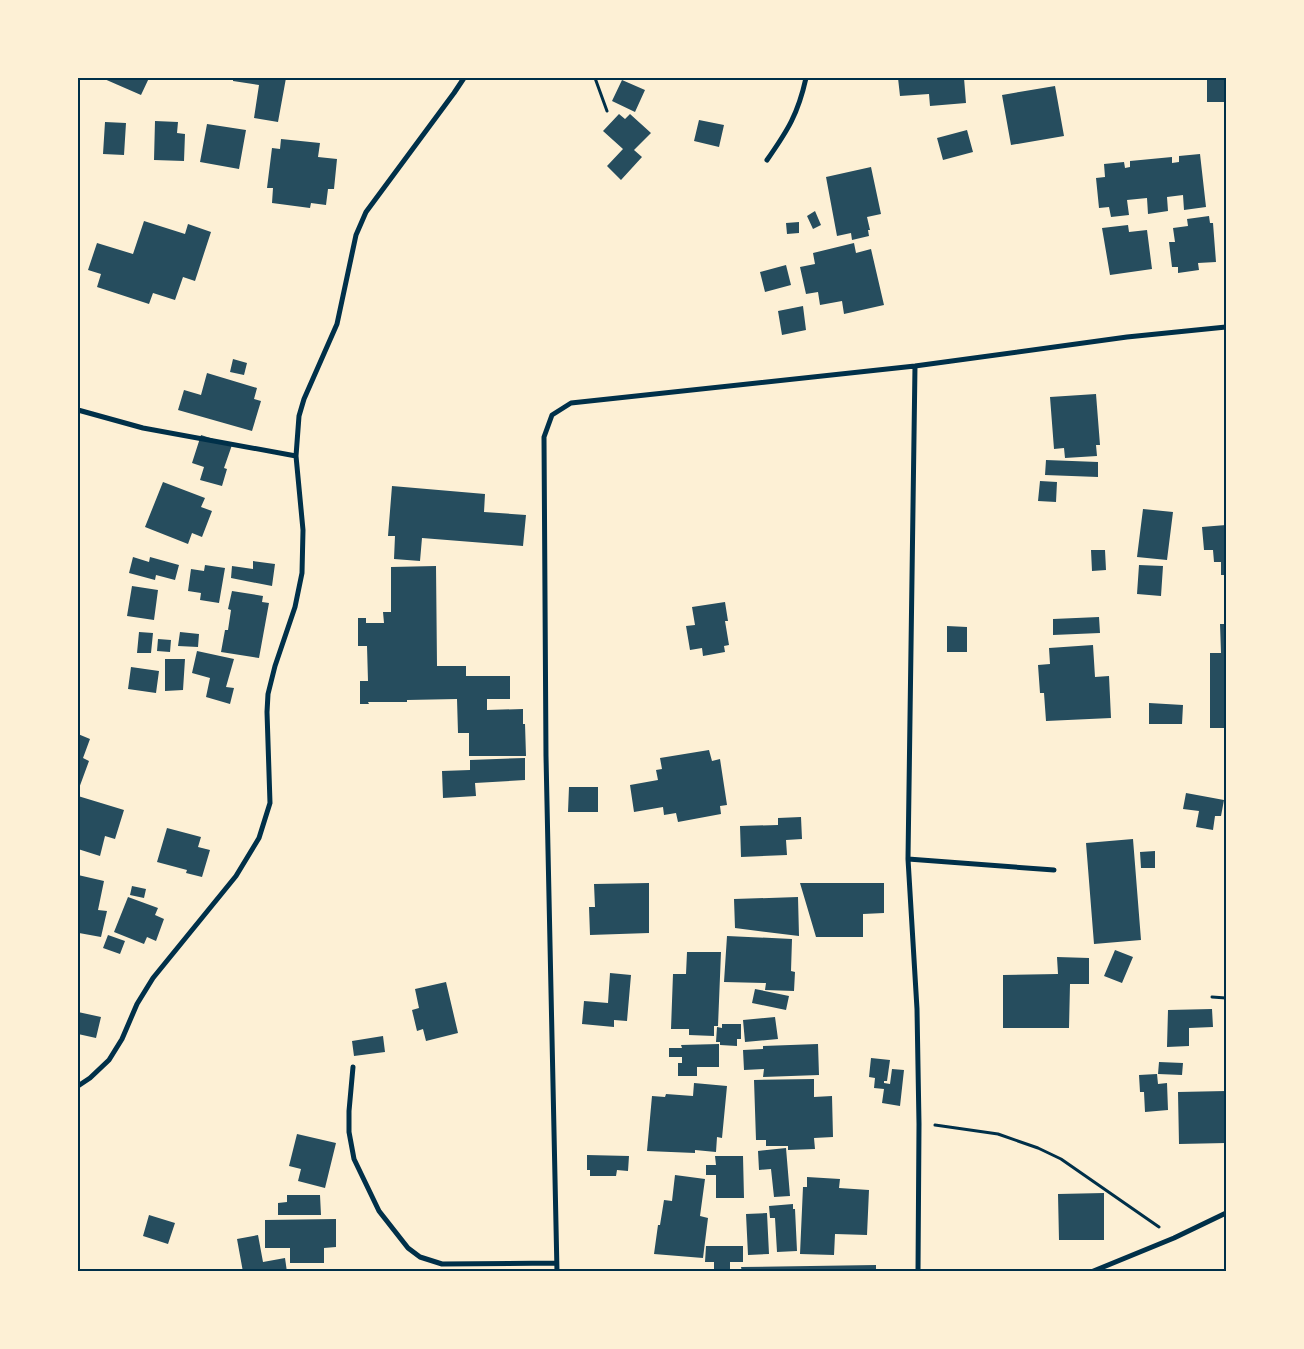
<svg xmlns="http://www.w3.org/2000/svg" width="1304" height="1349" viewBox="0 0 1304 1349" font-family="'Public Sans',sans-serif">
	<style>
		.building { fill: #264d5e }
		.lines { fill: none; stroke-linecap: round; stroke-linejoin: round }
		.path { stroke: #003049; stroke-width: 3 }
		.minor { stroke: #003049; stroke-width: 5 }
		.neatline { fill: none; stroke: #003049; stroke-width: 2 }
	</style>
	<rect width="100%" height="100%" fill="#fdf0d5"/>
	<path class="building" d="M102 78H149L141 95Z
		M233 78H286L278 122 254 118 259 85 233 81Z
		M898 78H964L966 103 930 106 929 94 900 96Z
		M1207 78H1226V102H1207Z
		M622 80 645 90 635 112 612 101Z
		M1055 86 1064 136 1011 145 1002 95Z
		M619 114 625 119 630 114 651 133 634 150 642 157 621 180 607 166 623 149 603 131Z
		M699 120 724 125 719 147 694 141Z
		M155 121 178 122 177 133 185 134 184 161 154 160Z
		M105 122 126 123 124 155 103 154Z
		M207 124 246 130 239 169 200 162Z
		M967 130 973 152 943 160 937 138Z
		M281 139 320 143 318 157 337 159 334 189H328L326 205 311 203 310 208 272 203 273 188H267L272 148 280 149Z
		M1200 154 1206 207 1184 210 1183 195 1167 197 1168 211 1148 214 1147 198 1127 200 1129 215 1111 217 1109 207 1099 208 1096 178 1105 177 1104 164 1124 162 1125 168 1130 167V161L1172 157V163L1179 162V156Z
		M871 167 881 214 867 217 870 230H868L869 236 852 240 851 233 837 236 826 177Z
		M815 211 821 225 813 229 807 216Z
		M1209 216 1210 223H1213L1216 262 1198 263 1199 270 1178 273V267H1172L1169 242H1175L1173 228 1188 226 1187 219Z
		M144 221 185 234 188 224 211 232 195 281 183 277 175 300 153 293 149 304 97 287 101 274 88 270 97 243 133 254Z
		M799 222V233L787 234 786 223Z
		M1128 225 1129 232 1147 230 1152 269 1110 275 1102 228Z
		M854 243 856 253 871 249 884 305 844 314 842 301 820 305 818 292 806 294 800 267 815 264 813 253Z
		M786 265 791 285 765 292 760 272Z
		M803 306 806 330 782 335 778 311Z
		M233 359 247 363 244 375 230 372Z
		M207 373 257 388 254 399 261 401 252 431 178 410 184 390 201 395Z
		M1096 394 1100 445H1096L1097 456 1065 458 1064 448 1054 449 1050 397Z
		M201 435 232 445 224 468 227 469 222 486 200 480 204 467 192 463Z
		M1046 460 1098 462V477L1045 475Z
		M1040 481 1057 482 1056 502 1038 501Z
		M163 482 205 498 201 507 212 511 202 537 192 533 188 544 145 527Z
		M392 486 485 494 484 512 526 515 523 546 422 538 420 561 394 559 395 536H388Z
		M1143 509 1173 512 1167 560 1137 557Z
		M1226 525V575H1221V562H1214L1213 550H1204L1202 527Z
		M1091 550H1105L1106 570 1092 571Z
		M133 557 149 562 150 557 179 565 175 580 156 575 155 580 129 573Z
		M253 561 275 564 272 586 231 578 232 566 253 569Z
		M205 565 225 568 219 603 200 600 201 593 188 591 191 569 204 571Z
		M1139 565 1163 566 1161 596 1137 594Z
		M436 566 437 666H466V676H510V699H487V710L523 709V724H525L526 756H469V733H458L457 699 407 700V702H368L369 704H360V681H368L367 646H358V618H366V623H384L383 612H391V567Z
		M132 586 158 590 154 620 127 616Z
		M232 591 263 596 262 602 269 603 259 658 221 652 225 630H228L231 610 228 609Z
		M725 602 728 621H725L729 645 724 646 725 652 703 656 702 648 690 650 686 626 695 625 692 607Z
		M1099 617 1100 633 1053 635V619Z
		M1220 624H1226V728H1210V653H1221Z
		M947 626 967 627V652H947Z
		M139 632 153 633 151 653H137Z
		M180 632 199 634 198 647 178 646Z
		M158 639 171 640 170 652 157 651Z
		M1093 645 1095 677 1109 676 1111 718 1046 721 1044 693H1040L1038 665 1050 664 1049 648Z
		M197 651 234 659 226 687 234 688 230 704 206 697 210 678 192 673Z
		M165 659H185L183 690 165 691Z
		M131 667 159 671 156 693 128 689Z
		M1149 703 1183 705 1182 724H1149Z
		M78 734 90 739 83 758 89 761 78 791Z
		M709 750 712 761 720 759 727 805 720 806 721 814 678 822 676 813 664 815 663 807 634 812 630 785 658 780 656 770 662 769 660 758Z
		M525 758V780L475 783 476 796 443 798 442 771 470 770V760Z
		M569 787H598V812H568Z
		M1186 793 1224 800 1221 816H1215L1213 830 1196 827 1199 811 1183 809Z
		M78 796 124 810 115 839 105 836 100 856 78 849Z
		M801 817 802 839 786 840 787 855 741 857 740 826 778 825V818Z
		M167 828 201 837 198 847 210 850 202 877 186 873 187 870 157 862Z
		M1133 839 1141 940 1094 944 1086 843Z
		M1155 851V868H1141L1140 852Z
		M78 875 104 881 98 910 107 911 101 937 79 933 78 937Z
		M649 883V933L590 935 589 907H595L594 884Z
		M800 883H884V913L863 914V937H816Z
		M132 886 146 889 144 898 130 895Z
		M128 897 158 908 155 915 164 919 156 941 147 937 144 944 114 932Z
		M798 897 799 936 735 928 734 899Z
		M108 935 125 941 120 954 103 948Z
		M727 936 792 939 791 971 795 972 794 991 765 990 766 983 724 982Z
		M1115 950 1133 957 1122 983 1104 976Z
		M687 952H721L718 1026H714V1036L689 1035V1029H671L673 974H686Z
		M1057 957 1089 958V984H1070L1069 1028H1003V975L1058 974Z
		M610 973 631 975 627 1021 614 1020V1027L582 1024 584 1001 608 1003Z
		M446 982 458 1033 426 1041 423 1029 417 1031 412 1010 419 1008 415 989Z
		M755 989 789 996 786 1010 752 1003Z
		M1212 1009 1213 1027 1189 1028V1046L1167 1047 1168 1010Z
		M78 1012 101 1017 96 1038 78 1034Z
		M775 1017 778 1039 745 1042 743 1020Z
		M722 1024H741V1039H737V1046L720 1045V1042H716L717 1027 722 1028Z
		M383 1036 385 1052 354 1056 352 1041Z
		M719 1044V1067H697V1076H678V1063H682V1057H669V1048H682L681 1045Z
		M818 1044 819 1075 763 1077 764 1069 744 1070 743 1050 763 1049V1046Z
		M871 1058 890 1060 887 1081H884V1083L890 1084 892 1069 904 1070 900 1106 882 1103 884 1089 874 1088 875 1078 869 1077Z
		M1159 1062 1183 1063 1182 1075 1158 1074Z
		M1157 1074 1158 1084 1167 1083 1168 1110 1145 1112 1144 1092H1140L1139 1075Z
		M814 1079V1097L832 1096 833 1137 814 1138 815 1149 788 1150V1146H766V1140H756L754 1080Z
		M694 1083 727 1086 722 1138 717 1137 716 1152 695 1150V1153L647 1151 652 1096 665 1097 666 1094 693 1096Z
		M1226 1091V1143L1179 1144 1178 1092Z
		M297 1134 336 1143 325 1188 298 1181 301 1169 289 1166Z
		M786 1148 790 1196 774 1197 771 1169 759 1170 758 1151Z
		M587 1155 629 1156 628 1171 617 1170 616 1176H590V1170H587Z
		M715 1156H743L744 1198H716V1175H706V1165H716Z
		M675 1175 705 1179 700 1216 708 1218 703 1258 654 1254 658 1225H660L664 1200 672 1201Z
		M807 1177 840 1179 839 1188 869 1190 867 1235 835 1234 834 1255 800 1254 803 1187H807Z
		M1104 1193V1240H1059L1058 1194Z
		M287 1195H320L321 1215H278V1203L287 1202Z
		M793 1204V1209H795L797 1251 777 1252 775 1218H770L769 1206Z
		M767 1213 769 1254 748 1255 746 1214Z
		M149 1215 175 1223 168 1244 143 1236Z
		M336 1219V1247L324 1248V1263H290V1248H265V1220Z
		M258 1235 263 1262 285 1258 287 1272H243L237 1239Z
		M706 1246H743V1262H730V1272H714V1262H705Z
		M876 1265V1272H742L741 1267Z"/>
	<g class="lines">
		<path class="path" d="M595 78 607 111
			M1212 997 1226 998
			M935 1125 998 1134 1038 1148 1061 1159 1159 1227"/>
		<path class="minor" d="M767 160C788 130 798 114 806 78
			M915 366 908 859 917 1009 919 1124 918 1272
			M78 410 143 428 296 456
			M908 859 1054 870
			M353 1067 349 1111V1132L354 1159 379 1211 408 1248 420 1257 442 1264 556 1263
			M78 1086 90 1078 109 1060 122 1039 137 1004 153 978 236 876 259 838 270 803 267 712 268 694 275 666 295 607 302 573 303 530 296 456 299 416 304 399 337 324 356 235 366 212 454 93 464 78
			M557 1272 546 756 544 437 552 415 571 403 915 366 1127 337 1226 327
			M1091 1272 1174 1238 1226 1213"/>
	</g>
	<rect width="1304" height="1349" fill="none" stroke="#fdf0d5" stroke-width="158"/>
	<rect x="79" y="79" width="1146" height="1191" class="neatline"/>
</svg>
